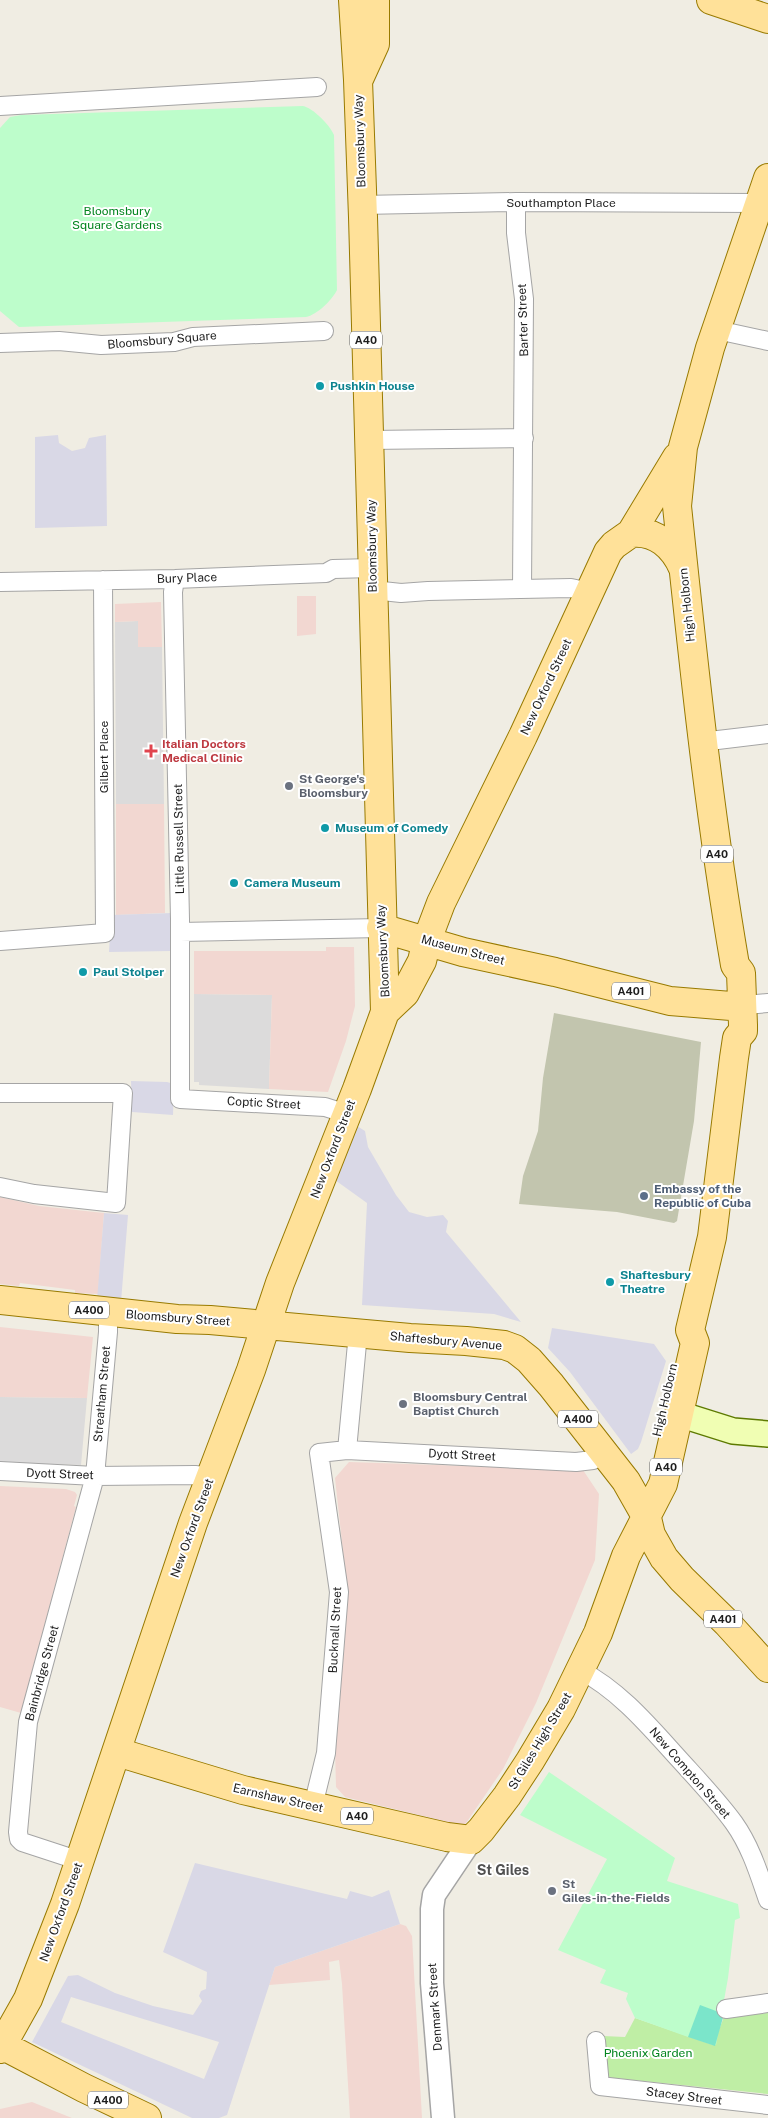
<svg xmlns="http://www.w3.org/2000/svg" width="768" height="2118" viewBox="0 0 768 2118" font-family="'Public Sans',sans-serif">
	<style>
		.residential { fill: #dcdbdb }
		.commercial { fill: #f2d7d1 }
		.construction { fill: #c2c5ae }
		.grass { fill: #bfeea5 }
		.park { fill: #bdfdcb }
		.pitch { fill: #7be5ca }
		.plaza { fill: #d9d8e6; fill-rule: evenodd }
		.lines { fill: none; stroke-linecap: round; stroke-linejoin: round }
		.minor-casing { stroke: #a5a5a5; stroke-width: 20 }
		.tertiary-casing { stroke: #a5a5a5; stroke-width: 25 }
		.secondary-casing { stroke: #5d7a00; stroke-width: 28 }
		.primary-casing { stroke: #987a00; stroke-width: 30 }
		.minor { stroke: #fff; stroke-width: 18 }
		.tertiary { stroke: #fff; stroke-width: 22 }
		.secondary { stroke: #f0feb3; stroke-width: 25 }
		.primary { stroke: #ffe199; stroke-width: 28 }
		.culture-dot { fill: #0f9aa8; stroke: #fff; stroke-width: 2 }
		.health-dot { fill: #e0444e; stroke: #fff; stroke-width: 2 }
		.worship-dot { fill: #6b7280; stroke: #fff; stroke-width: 2 }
		.service-dot { fill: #5c6f8a; stroke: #fff; stroke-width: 2 }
		.labels { text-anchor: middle; stroke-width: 4; stroke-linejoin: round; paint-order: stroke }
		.shield { fill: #fff; stroke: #626262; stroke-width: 1 }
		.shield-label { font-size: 11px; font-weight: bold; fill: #1e1e1e }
		.street-label { font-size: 12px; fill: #1e1e1e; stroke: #fff }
		.park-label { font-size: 12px; fill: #03851f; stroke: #fff }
		.culture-label { font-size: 12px; font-weight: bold; fill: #0d838f; stroke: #fff; text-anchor: start }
		.health-label { font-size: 12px; font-weight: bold; fill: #be3a42; stroke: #fff; text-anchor: start }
		.worship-label { font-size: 12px; font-weight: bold; fill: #5b616d; stroke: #fff; text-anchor: start }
		.service-label { font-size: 12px; font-weight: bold; fill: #4e5e75; stroke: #fff; text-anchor: start }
		.neighbourhood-label { font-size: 14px; font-weight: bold; fill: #515151; stroke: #fff }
	</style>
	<rect width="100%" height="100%" fill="#f0ede3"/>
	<path class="residential" d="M138 621V647H162L164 804H116L115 622Z
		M194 994 272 995 269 1089 199 1085V1082H194Z
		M0 1397 87 1398 81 1465 0 1463Z"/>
	<path class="commercial" d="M297 596H316V634L297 636Z
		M161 602 162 647H138V621L115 622V604Z
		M116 804H164L165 913 116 915Z
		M326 947H354L355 1006 346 1041 328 1092 269 1089 272 995 194 994V951H326Z
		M0 1197 39 1206 104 1213 98 1294 75 1293V1290L20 1283 19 1286 0 1284Z
		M0 1327 93 1337 87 1398 0 1397Z
		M349 1462 583 1470 599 1494 595 1560 536 1703 503 1769 464 1826 345 1797 336 1787 335 1747 346 1579 335 1478Z
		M0 1486 66 1489 75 1492 77 1495 74 1506 76 1507 21 1713 0 1707Z
		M400 1924 406 1926 412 1936 422 2118H350L342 1984 339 1960 329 1962 330 1980 269 1985 275 1967Z
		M32 2102 72 2118H0V2109Z"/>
	<path class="construction" d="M554 1013 701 1042 694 1121 677 1221 674 1223 617 1212 519 1204 523 1176 538 1131 543 1078Z"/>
	<path class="grass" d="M768 2013V2094L604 2077 603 2036 625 2037 635 2018 713 2045 724 2017Z"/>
	<path class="park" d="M303 106C313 108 330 125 334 135L337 290C332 300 317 315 306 317L19 327 0 311V128L10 117 21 115Z
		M549 1772 675 1858 667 1881 738 1904 740 1918 735 1920 728 1978 716 2045 690 2034 688 2037 635 2018 626 1999 628 1993 600 1983 606 1970 558 1950 607 1859 520 1815Z"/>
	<path class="pitch" d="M700 2005 724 2014 715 2046 688 2037Z"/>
	<path class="plaza" d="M58 435 59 443 72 451 85 448 89 438 106 435 107 526 35 528V437Z
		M173 913 170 933 173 941V949L171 951 109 952 111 915Z
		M131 1081 167 1082 174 1084 173 1115 132 1112Z
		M357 1126 365 1131 368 1147 396 1195 409 1212 427 1217 443 1215 448 1221 446 1232 521 1322 494 1314 362 1305 367 1203 335 1180Z
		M104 1213 128 1215 121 1302 97 1300Z
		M552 1328 654 1344 666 1361 641 1442 638 1449 631 1454 570 1372 548 1348Z
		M195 1863 347 1899 350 1891 372 1897 389 1890 400 1924 275 1967 227 2115 219 2118H192L32 2042 68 1976 78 1975 115 1993 153 2006 193 2015 202 2001 199 1996 201 1991 206 1989 207 1972 163 1952ZM71 1997 219 2042 204 2079 61 2022Z"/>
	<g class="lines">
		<defs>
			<path id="minor" d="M0 106 317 87
				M516 202V233L524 299 522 589
				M362 205 516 202 759 203
				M717 330 768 341
				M0 343 59 341 101 345 174 342 193 337 324 331
				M370 440 524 438
				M175 579 173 592 180 919V1099L325 1107 347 1114
				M0 582 175 579 326 573 333 569 373 568
				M373 590 401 593 428 591 571 588 590 592
				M701 742 768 734
				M180 932 381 928
				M0 941 105 933 103 580
				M734 1006 768 1003
				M0 1093H123L116 1203 34 1194 0 1187
				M347 1450 358 1333
				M0 1471 95 1476 195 1475 211 1477
				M580 1670C620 1691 649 1726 679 1759 698 1780 718 1801 734 1823 751 1847 759 1874 768 1900
				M313 1806 326 1753 339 1592 319 1453 347 1450 576 1462 593 1460 604 1453
				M80 1861 22 1842 19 1839 18 1832 28 1722 95 1476 108 1332V1312
				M726 2009 768 2003
				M596 2041 600 2086 768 2105"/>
			<path id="tertiary" d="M443 2118 432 1983V1909L434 1895 471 1840"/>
			<path id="secondary" d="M679 1414 733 1431 768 1434"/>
			<path id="primary" d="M711 0 768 19
				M359 79 375 44V0
				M631 533C656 530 674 547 683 568
				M381 928 463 952 555 972 670 1001 731 1006
				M385 1012 405 993 422 961 427 940 441 903 523 736 608 552 614 545 631 533 677 457
				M0 1300 177 1319 210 1320 410 1338 466 1341 504 1345 515 1349 529 1360 551 1385 626 1481 647 1518 651 1535 664 1558 682 1579 727 1623 768 1668
				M117 1752 243 1790 447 1837 471 1840 481 1830 507 1796 530 1761 561 1709 598 1633 626 1556 663 1484 695 1343 690 1330 712 1237 734 1058 737 1038 743 1031V1025L741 973 735 965C709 813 693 660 677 506L683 447 710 348 768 178
				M0 2044 84 2088 147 2118
				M0 2049 28 1999 65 1904 193 1523 251 1370 280 1283 357 1089 385 1012 363 217 358 80 353 0"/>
		</defs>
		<use href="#minor" class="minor-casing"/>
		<use href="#tertiary" class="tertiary-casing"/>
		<use href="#secondary" class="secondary-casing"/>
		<use href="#primary" class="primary-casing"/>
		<use href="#minor" class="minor"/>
		<use href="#tertiary" class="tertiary"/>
		<use href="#secondary" class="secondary"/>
		<use href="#primary" class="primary"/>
	</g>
	<g class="culture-dot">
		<circle cx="320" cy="386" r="5"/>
		<circle cx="325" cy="828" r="5"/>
		<circle cx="234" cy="883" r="5"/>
		<circle cx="83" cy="972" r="5"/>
		<circle cx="610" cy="1282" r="5"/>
	</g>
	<path class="health-dot" d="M148.5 743.5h5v5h5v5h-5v5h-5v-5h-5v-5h5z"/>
	<g class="worship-dot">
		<circle cx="289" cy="786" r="5"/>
		<circle cx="403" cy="1404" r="5"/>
		<circle cx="552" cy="1891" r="5"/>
	</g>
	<circle class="service-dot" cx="644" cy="1196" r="5"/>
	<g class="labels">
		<g class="shield">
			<rect x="350" y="331.5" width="32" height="17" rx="4"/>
			<rect x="701" y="845.5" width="32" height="17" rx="4"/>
			<rect x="612" y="982.5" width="38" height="17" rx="4"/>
			<rect x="69" y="1301.5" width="40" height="17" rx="4"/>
			<rect x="558" y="1410.5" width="40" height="17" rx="4"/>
			<rect x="650" y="1458.5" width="32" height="17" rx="4"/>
			<rect x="704" y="1610.5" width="38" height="17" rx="4"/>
			<rect x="341" y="1807.5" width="32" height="17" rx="4"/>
			<rect x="88" y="2091.5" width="40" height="17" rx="4"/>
		</g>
		<g class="shield-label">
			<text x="366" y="344">A40</text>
			<text x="717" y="858">A40</text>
			<text x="631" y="995">A401</text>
			<text x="89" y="1314">A400</text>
			<text x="578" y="1423">A400</text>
			<text x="666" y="1471">A40</text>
			<text x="723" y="1623">A401</text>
			<text x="357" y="1820">A40</text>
			<text x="108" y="2104">A400</text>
		</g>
		<g class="street-label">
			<text transform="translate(360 141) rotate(-92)" y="4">Bloomsbury Way</text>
			<text x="561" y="207">Southampton Place</text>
			<text transform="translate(523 320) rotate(-92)" y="4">Barter Street</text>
			<text transform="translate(162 340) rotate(-5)" y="4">Bloomsbury Square</text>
			<text transform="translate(372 546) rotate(-91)" y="4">Bloomsbury Way</text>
			<text transform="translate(187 578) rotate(-2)" y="4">Bury Place</text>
			<text transform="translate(687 605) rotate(-96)" y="4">High Holborn</text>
			<text transform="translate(546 687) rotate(-65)" y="4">New Oxford Street</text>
			<text transform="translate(104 757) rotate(-90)" y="4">Gilbert Place</text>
			<text transform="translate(179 839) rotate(-91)" y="4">Little Russell Street</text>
			<text transform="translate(463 950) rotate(15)" y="4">Museum Street</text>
			<text transform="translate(383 951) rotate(-93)" y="4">Bloomsbury Way</text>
			<text transform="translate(264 1103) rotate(3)" y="4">Coptic Street</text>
			<text transform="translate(333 1149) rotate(-69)" y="4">New Oxford Street</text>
			<text transform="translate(178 1318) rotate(4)" y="4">Bloomsbury Street</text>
			<text transform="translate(446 1341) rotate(5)" y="4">Shaftesbury Avenue</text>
			<text transform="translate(102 1394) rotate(-85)" y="4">Streatham Street</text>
			<text transform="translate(665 1400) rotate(-77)" y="4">High Holborn</text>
			<text transform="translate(462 1455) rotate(3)" y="4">Dyott Street</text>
			<text transform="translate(60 1474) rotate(2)" y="4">Dyott Street</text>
			<text transform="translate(192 1528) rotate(-70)" y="4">New Oxford Street</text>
			<text transform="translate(335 1630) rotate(-87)" y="4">Bucknall Street</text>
			<text transform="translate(42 1673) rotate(-75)" y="4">Bainbridge Street</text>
			<text transform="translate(540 1741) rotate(-59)" y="4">St Giles High Street</text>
			<text transform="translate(690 1773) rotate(49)" y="4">New Compton Street</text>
			<text transform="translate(278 1798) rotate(13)" y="4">Earnshaw Street</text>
			<text transform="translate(61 1912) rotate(-70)" y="4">New Oxford Street</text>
			<text transform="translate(435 2007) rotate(-94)" y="4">Denmark Street</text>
			<text transform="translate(684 2096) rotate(7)" y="4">Stacey Street</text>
		</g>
		<g class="park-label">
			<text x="117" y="215">Bloomsbury<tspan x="117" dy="14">Square Gardens</tspan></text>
			<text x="648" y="2057">Phoenix Garden</text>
		</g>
		<g class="culture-label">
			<text x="330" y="390">Pushkin House</text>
			<text x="335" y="832">Museum of Comedy</text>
			<text x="244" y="887">Camera Museum</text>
			<text x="93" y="976">Paul Stolper</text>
			<text x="620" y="1279">Shaftesbury<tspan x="620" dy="14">Theatre</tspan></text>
		</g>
		<g class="health-label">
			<text x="162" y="748">Italian Doctors<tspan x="162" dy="14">Medical Clinic</tspan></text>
		</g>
		<g class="worship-label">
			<text x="299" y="783">St George's<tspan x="299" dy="14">Bloomsbury</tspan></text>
			<text x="413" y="1401">Bloomsbury Central<tspan x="413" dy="14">Baptist Church</tspan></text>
			<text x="562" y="1888">St<tspan x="562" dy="14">Giles-in-the-Fields</tspan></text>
		</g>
		<g class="service-label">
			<text x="654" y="1193">Embassy of the<tspan x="654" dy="14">Republic of Cuba</tspan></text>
		</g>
		<g class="neighbourhood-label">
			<text x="503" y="1875">St Giles</text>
		</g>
	</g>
</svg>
